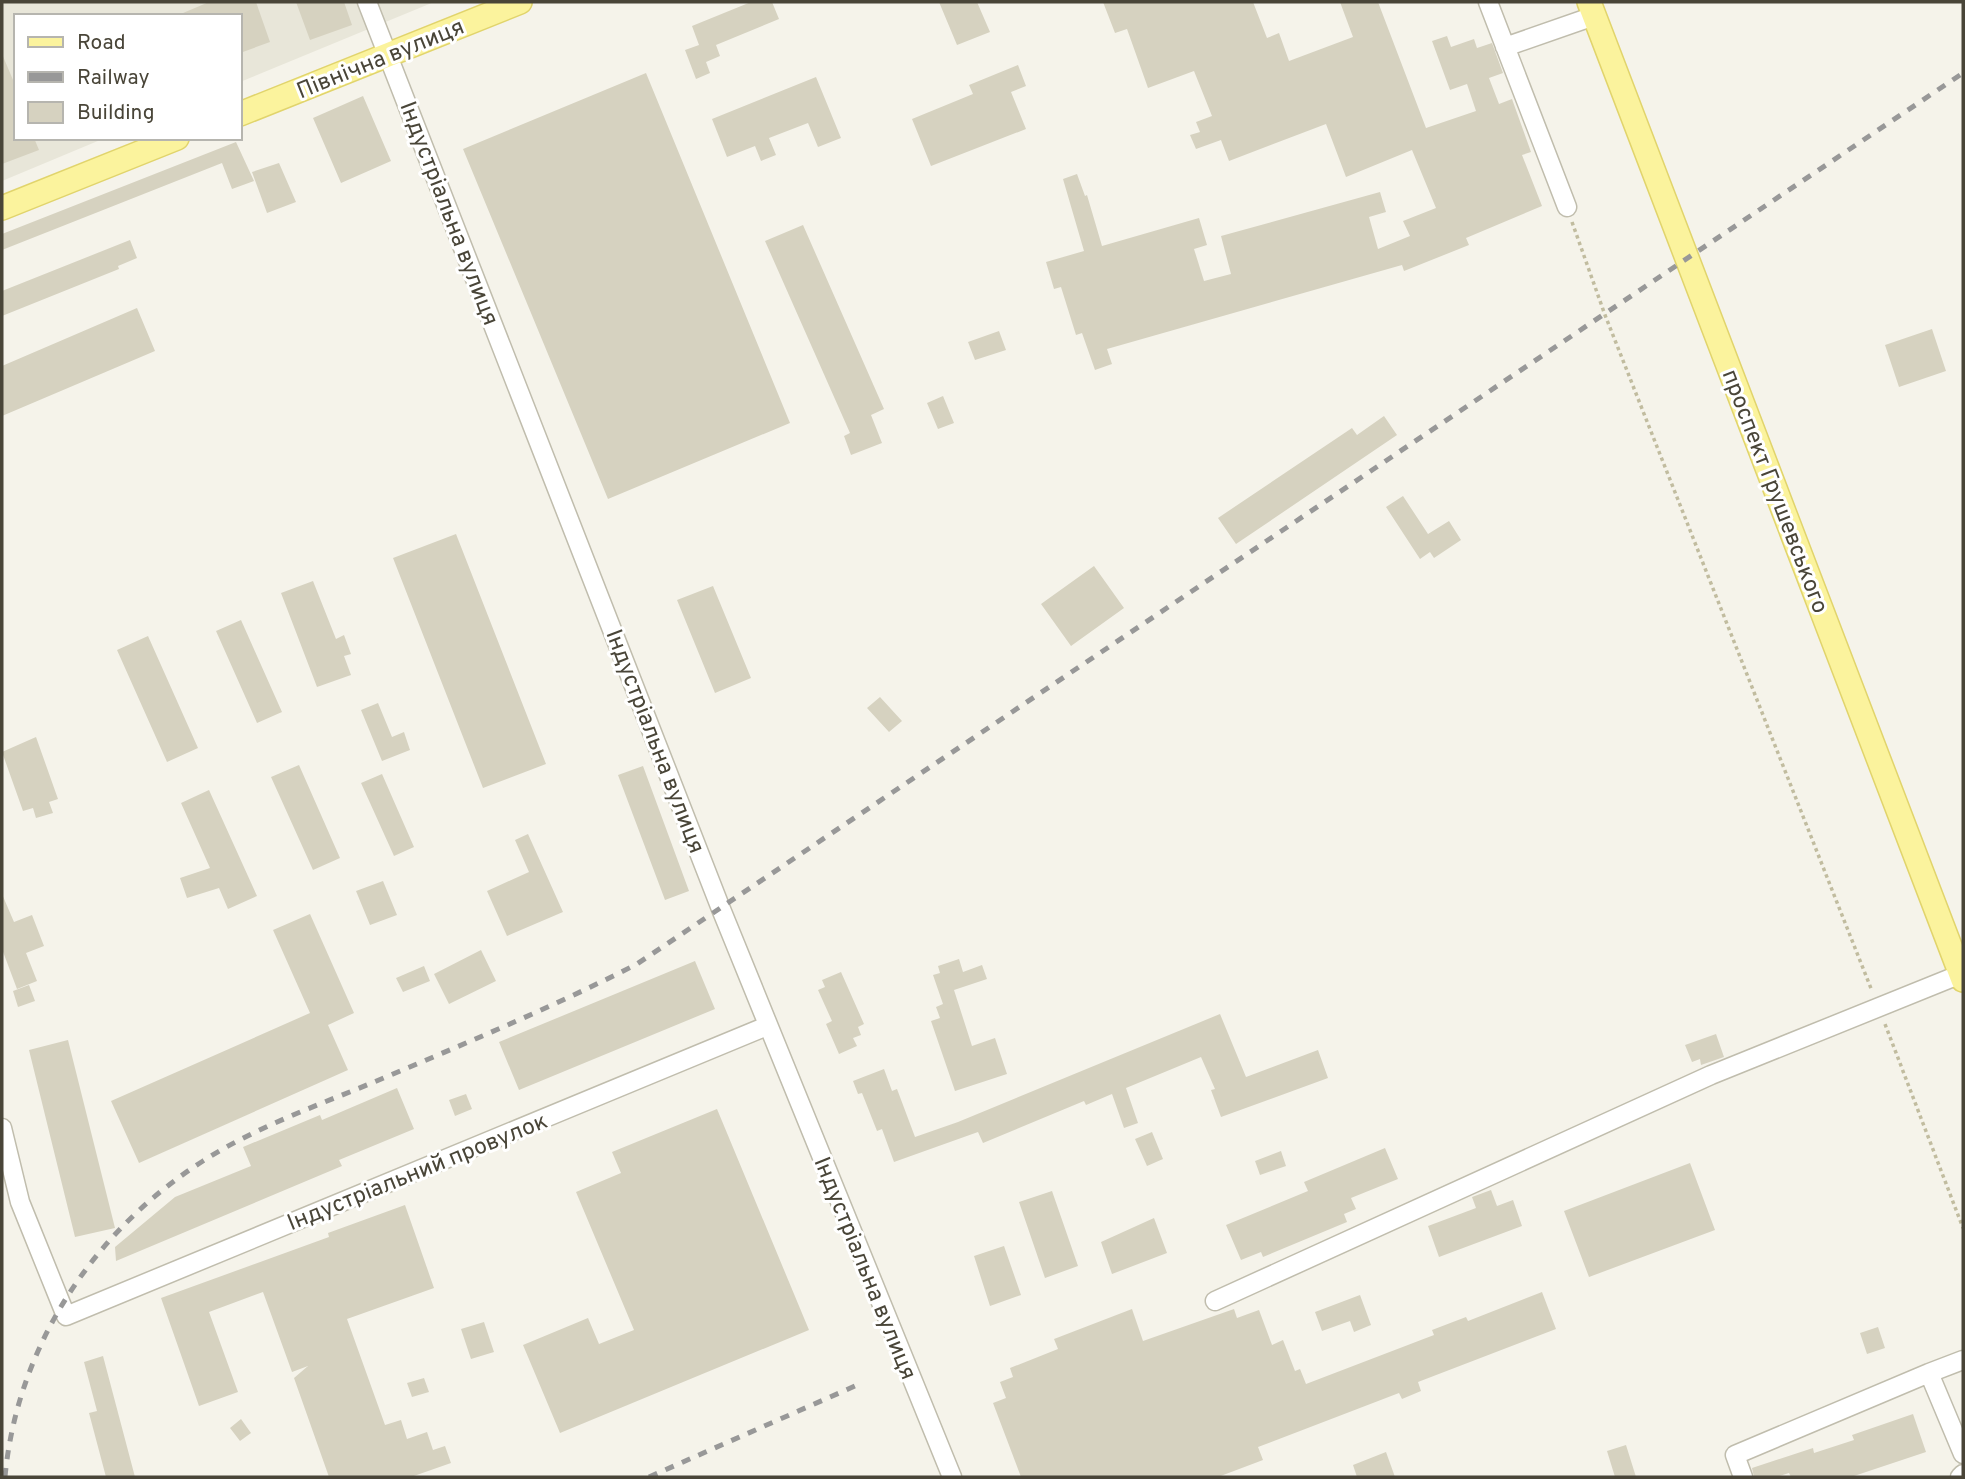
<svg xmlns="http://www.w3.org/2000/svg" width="1965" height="1479" viewBox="0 0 1965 1479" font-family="Overpass,sans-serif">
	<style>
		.residential { fill: #e8e6d9 }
		.building { fill: #d6d2c0 }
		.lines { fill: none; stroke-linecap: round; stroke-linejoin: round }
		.minor-casing { stroke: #c0bdad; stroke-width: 21 }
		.major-casing { stroke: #e1d46c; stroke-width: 26 }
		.path { stroke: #c1bc9f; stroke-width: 3.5; stroke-dasharray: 3.5 3.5; stroke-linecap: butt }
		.minor { stroke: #fff; stroke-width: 18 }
		.major { stroke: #fbf39d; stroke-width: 23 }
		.rail { stroke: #989898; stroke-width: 5; stroke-dasharray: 9 9; stroke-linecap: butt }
		.labels { text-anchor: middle; stroke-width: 6; stroke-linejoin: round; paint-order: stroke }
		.street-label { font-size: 23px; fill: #494538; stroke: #fff }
	</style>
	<rect width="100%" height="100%" fill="#f5f3ea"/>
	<path class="residential" d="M2 2H434L240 82V16H16V138H105L2 181Z"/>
	<path class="building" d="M209 2H256L270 42 240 53V16H176Z
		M296 2H344L352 25 310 40Z
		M751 2H772L779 19 716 45 720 56 706 62 710 73 696 79 685 50 699 45 692 26Z
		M939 2H977L990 32 957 45Z
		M1103 2H1253L1267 38 1279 33 1289 61 1353 37 1340 2H1378L1426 128 1476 111 1467 84 1450 90 1432 41 1447 36 1451 47 1474 39 1477 48 1492 43 1503 73 1489 78 1499 104 1512 99 1531 152 1522 155 1542 206 1466 238 1469 245 1404 271 1402 265 1107 349 1112 364 1095 370 1082 333 1076 335 1061 287 1054 289 1046 262 1084 251 1063 179 1077 174 1085 196 1087 195 1102 246 1199 218 1207 245 1194 249 1204 281 1231 274 1221 236 1380 192 1386 212 1369 217 1378 249 1410 236 1403 221 1436 208 1412 150 1346 177 1326 124 1229 161 1221 140 1196 149 1190 135 1200 132 1196 122 1212 116 1194 71 1148 88 1127 29 1115 33Z
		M2 54 16 87V138H34L39 150 2 164Z
		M1018 65 1026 86 1011 92 1026 129 931 166 912 119 973 94 969 85Z
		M646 73 790 423 608 499 463 149Z
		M816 77 841 138 818 147 808 123 769 138 776 155 761 161 755 146 727 157 712 119Z
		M363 96 391 161 341 183 313 118Z
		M236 142 254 181 232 189 222 163 2 250V234Z
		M279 163 296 202 267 213 252 172Z
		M803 225 884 409 871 415 882 443 851 455 844 436 850 433 765 241Z
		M130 240 137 258 118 266 119 269 2 316V291Z
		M137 308 155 351 2 416V366Z
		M1932 329 1946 371 1899 387 1885 345Z
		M999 331 1006 350 975 360 968 342Z
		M943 396 954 423 938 429 927 403Z
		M1384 416 1397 435 1236 544 1218 518 1352 428 1357 435Z
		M1403 496 1428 534 1449 521 1461 540 1434 558 1430 552 1420 559 1386 507Z
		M456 534 546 764 483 788 393 558Z
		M1094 566 1124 608 1071 646 1041 604Z
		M313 581 336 639 344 635 351 654 344 656 351 675 317 687 281 593Z
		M713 586 751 678 715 693 677 600Z
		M241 620 282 712 257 723 216 631Z
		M148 636 198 748 167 762 117 650Z
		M880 697 902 721 889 732 867 708Z
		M378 703 392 737 404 732 410 750 382 761 361 710Z
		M36 737 58 799 49 802 53 813 36 818 33 808 23 811 2 752Z
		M299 765 340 858 313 870 271 777Z
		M643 766 689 891 665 900 618 775Z
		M382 774 414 847 394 856 361 783Z
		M209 790 257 896 228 909 219 888 187 898 180 878 210 868 181 803Z
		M528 834 563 912 507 936 487 891 529 872 515 840Z
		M383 881 397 915 370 925 356 891Z
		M2 894 14 922 32 915 44 946 26 953 37 981 17 989 2 949Z
		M310 914 354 1013 328 1025 348 1070 139 1163 111 1101 310 1013 273 930Z
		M481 950 496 981 449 1004 434 974Z
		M959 959 963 972 982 965 987 979 954 990 972 1046 995 1038 1007 1074 955 1091 931 1021 940 1018 936 1007 943 1004 933 975 940 973 938 966Z
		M695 961 715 1009 519 1090 499 1042Z
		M424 966 430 981 403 992 396 978Z
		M841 972 864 1024 858 1027 861 1035 853 1038 857 1046 839 1054 826 1024 832 1021 818 990 825 987 822 980Z
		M29 985 35 1001 18 1007 13 991Z
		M1220 1014 1246 1077 1318 1050 1328 1078 1221 1117 1211 1090 1215 1089 1201 1057 1126 1088 1138 1123 1124 1128 1112 1094 1086 1105 1084 1101 983 1143 978 1132 894 1162 882 1129 877 1131 862 1093 858 1094 853 1081 884 1069 892 1091 897 1089 915 1137 958 1122Z
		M1716 1034 1724 1057 1701 1065 1700 1059 1692 1062 1685 1045Z
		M68 1040 115 1228 75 1237 29 1050Z
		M397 1088 414 1129 339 1160 342 1166 116 1261 115 1247 175 1197 251 1166 243 1147 320 1115 322 1120Z
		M466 1094 472 1109 455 1116 449 1100Z
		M717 1109 809 1330 560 1433 523 1345 588 1318 599 1344 634 1330 576 1192 621 1173 612 1152Z
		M1152 1132 1163 1159 1147 1166 1135 1139Z
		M1385 1148 1398 1179 1351 1198 1356 1209 1344 1214 1347 1222 1263 1257 1261 1252 1241 1260 1226 1225 1308 1191 1304 1182Z
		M1281 1151 1286 1166 1260 1175 1255 1161Z
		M1690 1163 1715 1230 1589 1277 1564 1211Z
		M1491 1190 1497 1206 1513 1200 1522 1226 1439 1257 1428 1226 1476 1208 1472 1197Z
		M1052 1191 1078 1266 1045 1278 1019 1202Z
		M405 1205 434 1288 347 1319 385 1425 401 1420 407 1439 427 1432 433 1450 445 1446 451 1463 411 1477H329L294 1378 308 1366 292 1372 263 1292 209 1312 238 1392 199 1406 161 1298 329 1237 328 1233Z
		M1154 1218 1167 1253 1112 1274 1101 1242Z
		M1004 1246 1021 1295 990 1306 974 1256Z
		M1542 1292 1556 1329 1418 1382 1421 1391 1402 1399 1399 1393 1258 1447 1263 1460 1218 1477H1021L993 1403 1006 1398 1000 1382 1013 1377 1010 1368 1058 1349 1054 1339 1132 1309 1143 1341 1234 1309 1237 1318 1259 1310 1272 1345 1283 1340 1295 1371 1300 1369 1306 1384 1434 1335 1432 1330 1466 1317 1468 1321Z
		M1360 1295 1371 1325 1354 1332 1350 1321 1322 1331 1315 1312Z
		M484 1322 494 1352 471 1359 461 1329Z
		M1878 1327 1885 1348 1867 1354 1860 1333Z
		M103 1356 135 1477H106L89 1413 97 1411 84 1362Z
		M424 1378 429 1392 412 1397 407 1383Z
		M1913 1414 1926 1452 1851 1477H1791L1789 1473 1776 1477H1754L1752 1468 1813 1448 1814 1453 1854 1440 1852 1435Z
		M241 1419 251 1433 240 1441 230 1428Z
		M1626 1445 1636 1477H1615L1607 1451Z
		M1386 1452 1395 1477H1357L1353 1465Z"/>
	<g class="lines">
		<defs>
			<path id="minor" d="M367 2 721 909 952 1477
				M1488 2 1567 207
				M1505 47 1594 16
				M2 1128 20 1202 66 1316 767 1026
				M1215 1301 1711 1075 1961 974
				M1929 1373 1963 1360
				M1743 1477 1735 1455 1929 1373 1963 1454
				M1960 1477 1963 1474"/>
			<path id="major" d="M1589 2 1963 980
				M240 114 520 2
				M2 208 177 138"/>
		</defs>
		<use href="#minor" class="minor-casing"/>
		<use href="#major" class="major-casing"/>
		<path class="path" d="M1572 222 1605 315 1872 991
			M1885 1024 1963 1228"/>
		<use href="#minor" class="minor"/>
		<use href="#major" class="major"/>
		<path class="rail" d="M5 1477C17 1347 93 1231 203 1161 259 1125 325 1103 386 1077 471 1041 555 1006 637 964L1963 73
			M649 1477 855 1386"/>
	</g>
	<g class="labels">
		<g class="street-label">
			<text transform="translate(380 58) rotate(-22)" y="8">Північна вулиця</text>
			<text transform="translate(450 213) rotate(69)" y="8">Індустріальна вулиця</text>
			<text transform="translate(1776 491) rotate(69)" y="8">проспект Грушевського</text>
			<text transform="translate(656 741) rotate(69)" y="8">Індустріальна вулиця</text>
			<text transform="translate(417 1171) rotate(-22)" y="8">Індустріальний провулок</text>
			<text transform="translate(866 1268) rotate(68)" y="8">Індустріальна вулиця</text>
		</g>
	</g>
	<rect width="1965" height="1479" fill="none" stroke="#494538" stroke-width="7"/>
	<rect x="14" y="14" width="228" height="126" fill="#ffffff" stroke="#b6b5af" stroke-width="2"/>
	<rect x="28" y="37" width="35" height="10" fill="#fbf39d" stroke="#b6b5af" stroke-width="2"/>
	<text x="77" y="49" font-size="21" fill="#494538">Road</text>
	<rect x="28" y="72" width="35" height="10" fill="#989898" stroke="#b6b5af" stroke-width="2"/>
	<text x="77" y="84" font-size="21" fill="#494538">Railway</text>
	<rect x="28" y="102" width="35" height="21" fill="#d6d2c0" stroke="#b6b5af" stroke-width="2"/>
	<text x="77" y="119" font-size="21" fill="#494538">Building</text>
</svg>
